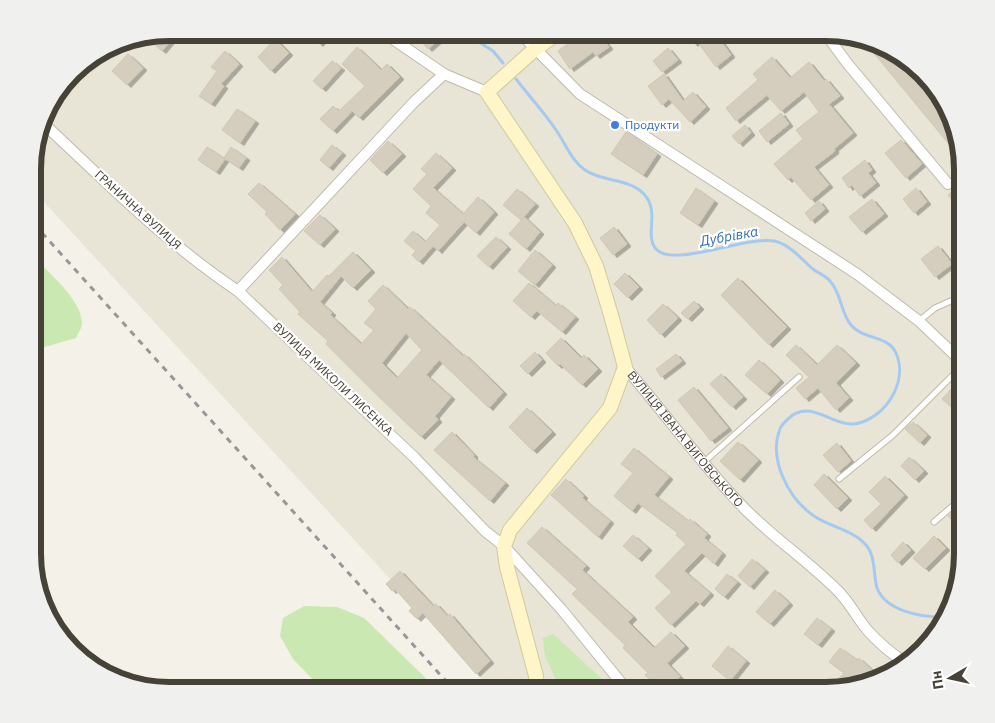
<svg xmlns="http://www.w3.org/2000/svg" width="995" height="723" viewBox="0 0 995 723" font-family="'IBM Plex Sans',sans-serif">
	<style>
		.residential { fill: #e8e4d6 }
		.green { fill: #cae8b1 }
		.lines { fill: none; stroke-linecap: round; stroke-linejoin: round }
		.stream { stroke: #a5caf0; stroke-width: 3 }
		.building { fill: #d5cebe; stroke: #d0c7b1; fill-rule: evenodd; filter: url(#shadow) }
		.lane-casing { stroke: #bfbaab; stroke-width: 7 }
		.street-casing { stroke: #bfbaab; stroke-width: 12 }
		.secondary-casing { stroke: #d3c999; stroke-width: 16 }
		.lane { stroke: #fff; stroke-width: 5 }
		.street { stroke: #fff; stroke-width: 10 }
		.secondary { stroke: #fef6c8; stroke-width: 14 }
		.rail { stroke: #979797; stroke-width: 3; stroke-dasharray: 6 6; stroke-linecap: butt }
		.shop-dot { fill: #3f7fe0; stroke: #fff; stroke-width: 2 }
		.labels { text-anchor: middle; stroke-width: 4.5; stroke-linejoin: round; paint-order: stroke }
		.shop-label { font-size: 12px; fill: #366cbe; stroke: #fff; text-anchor: start }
		.street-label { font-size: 12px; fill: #474237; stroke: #fff }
		.water-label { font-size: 14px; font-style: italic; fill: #306fb3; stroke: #fff }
		.rim { fill: none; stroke: #474237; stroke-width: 6 }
	</style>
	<defs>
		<filter id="shadow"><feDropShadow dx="4" dy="2.5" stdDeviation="0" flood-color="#0004"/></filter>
	</defs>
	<rect width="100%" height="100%" fill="#f4f1e8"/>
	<path class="residential" d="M169 33H834L909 61 948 109 962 161V562L934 637 886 676 826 690H492L34 191V151L51 101 79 66 125 40Z"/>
	<path class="green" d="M34 258C49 272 82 301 82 323 82 328 78 333 76 338L41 348 34 347Z
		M304 606 337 607 364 618 438 690H323L293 659 280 636 283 618Z
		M553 634 614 690H558L557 682 545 656 543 638Z"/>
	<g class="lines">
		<path class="stream" d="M465 33 493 51 503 63
			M516 79C529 96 544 112 556 130 566 144 570 159 585 170 602 182 629 178 644 194 661 213 643 236 657 250 675 267 747 236 774 241 790 244 802 260 814 270 819 273 826 276 830 281 842 294 840 312 851 325 863 340 888 335 896 353 908 380 888 415 859 423 835 430 811 397 789 418 785 422 781 425 780 429 768 460 789 499 814 516 830 527 853 530 866 545 876 556 873 575 877 588 886 611 920 617 942 617"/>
	</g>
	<path class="building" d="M178 32 162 51 153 43 161 34Z
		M307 33H329L319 44Z
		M433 33H436L441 38 428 49 422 42Z
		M583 33H598L609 47 596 56 593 52 570 69 558 51Z
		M684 33H715L731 55 716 67 697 41 694 44Z
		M275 39 289 53 271 71 258 57Z
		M868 46 906 60 931 88 949 110 962 160Z
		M357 47 381 70 387 64 400 77 359 118 352 111 333 131 320 119 333 106 339 111 365 86 342 64Z
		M668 48 678 60 662 72 653 61Z
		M225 51 239 64 221 84 224 86 211 104 199 96 217 71 211 67Z
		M128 54 143 68 127 85 112 71Z
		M772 57 790 78 809 62 824 81 826 79 840 96 829 104 853 133 834 149 835 151 814 167 829 185 811 200 791 177 788 180 774 164 803 139 796 130 819 112 804 92 781 111 767 95 736 121 726 108 758 80 753 74Z
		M332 61 341 68 322 89 313 81Z
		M664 74 683 101 693 92 706 107 690 122 669 99 662 105 648 86Z
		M237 109 255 121 240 143 222 130Z
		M781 113 789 124 767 142 759 131Z
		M745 125 751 133 739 144 732 136Z
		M626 132 657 154 643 175 611 154Z
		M901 140 922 164 906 178 885 153Z
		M388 141 402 154 383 173 370 160Z
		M332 145 342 153 329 168 320 160Z
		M207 147 225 159 216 172 198 160Z
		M231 147 246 158 239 168 224 158Z
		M436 153 452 168 433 188 463 214 478 197 494 212 476 233 464 222 438 251 433 246 419 262 412 255 416 251 404 241 413 231 425 242 440 225 426 213 431 206 413 189 427 174 421 169Z
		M865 160 872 170 868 173 876 183 860 196 852 185 849 188 842 178Z
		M962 182V212L948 195Z
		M259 183 295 214 280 230 265 214 267 212 248 194Z
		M696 188 714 201 698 225 680 213Z
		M916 188 927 202 914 213 903 199Z
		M517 189 535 204 521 220 503 205Z
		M872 199 884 214 862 232 849 217Z
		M819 201 825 209 811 221 805 213Z
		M320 215 335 229 320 245 304 231Z
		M524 217 540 232 526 249 509 234Z
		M962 222V245L952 230Z
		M614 227 627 244 613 255 600 238Z
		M496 237 507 247 489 267 477 256Z
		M938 246 952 264 935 277 921 259Z
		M535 250 552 265 535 285 518 271Z
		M353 252 371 270 353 288 341 276 320 302 332 313 330 315 361 344 374 330 364 323 376 309 368 301 383 285 408 309 410 307 463 356 464 354 503 392 489 408 439 360 426 375 451 397 435 416 438 420 421 437 377 395 326 344 328 341 298 314 300 312 279 289 283 285 269 270 282 257 312 292 327 275 329 276ZM406 333 422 350 397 378 382 363Z
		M625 273 639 287 628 298 614 284Z
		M738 278 787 327 769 345 721 295Z
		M529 283 556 306 558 303 575 317 562 332 537 311 531 317 513 301Z
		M694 301 700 307 688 319 681 313Z
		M663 304 678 318 661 335 647 320Z
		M561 338 581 358 584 355 598 369 582 385 560 364 558 366 546 353Z
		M796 345 817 365 837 345 856 363 836 383 849 398 836 410 818 388 805 399 796 388 809 377 786 355Z
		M535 352 542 360 528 374 520 366Z
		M676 354 682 361 661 377 656 369Z
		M759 360 780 380 767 394 745 375Z
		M721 374 743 397 732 407 710 384Z
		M954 386 962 393V407L957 412 942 399Z
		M694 387 728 428 711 441 678 400Z
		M527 408 552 432 533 451 509 427Z
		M913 422 927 435 920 443 905 429Z
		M452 432 474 455 473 457 505 483 490 501 434 450Z
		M738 442 758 460 740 480 720 461Z
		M837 443 851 461 838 472 823 455Z
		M634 448 669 477 654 495 688 521 690 519 707 534 704 538 722 553 714 564 702 553 684 571 710 593 700 604 696 601 671 625 655 608 672 592 655 576 686 544 676 535 678 533 638 503 632 511 614 496 633 473 621 464Z
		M909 457 924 471 915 480 901 466Z
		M824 474 848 498 837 509 814 485Z
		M885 476 904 495 872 529 864 520 881 504 869 492Z
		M566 479 584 496 582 498 610 521 598 537 551 495Z
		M962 504V531L948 516Z
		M542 527 586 566 582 570 633 617 628 622 654 648 671 632 685 646 667 663 680 677 675 682 684 690H660L645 675 648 673 623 648 625 645 572 594 577 589 527 543Z
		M633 535 648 548 638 559 623 546Z
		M934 536 946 548 925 569 913 558Z
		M903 542 911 550 898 563 891 555Z
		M752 559 765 570 750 587 738 576Z
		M400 571 433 606 436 604 447 616 450 614 490 661 476 674 423 613 417 619 409 611 412 608 395 589 392 591 386 584Z
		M727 574 737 582 724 597 715 589Z
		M775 590 789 603 770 624 756 612Z
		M817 618 831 629 818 645 804 634Z
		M728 646 746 661 730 681 712 666Z
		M840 648 857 660 859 658 880 678 828 690 844 673 829 662Z
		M506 679 517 690H493Z"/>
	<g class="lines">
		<defs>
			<path id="lane" d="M919 321 935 308 962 296
				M703 463 799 377
				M839 479 893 435 962 366
				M934 522 962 498"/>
			<g id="street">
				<path d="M384 33 444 74 487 92"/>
				<path d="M520 33 580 94 857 274 919 321 962 362"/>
				<path d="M825 33 847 63 948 184"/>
				<path d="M444 74 414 102 238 291 414 457 485 531 504 546 562 610 627 690"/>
				<path d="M43 123C106 182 166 243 238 291"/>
				<path id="s1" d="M625 367C665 413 700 463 743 507 772 537 807 560 837 590 850 602 857 619 869 632 880 644 891 653 904 662"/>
			</g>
			<path id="secondary" d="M537 690 536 676 507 567 504 546 510 530 610 408 625 367 611 315 596 266 575 223 487 92 535 49 558 33"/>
		</defs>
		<use href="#lane" class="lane-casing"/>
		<use href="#street" class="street-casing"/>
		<use href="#secondary" class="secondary-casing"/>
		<use href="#lane" class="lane"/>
		<use href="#street" class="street"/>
		<use href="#secondary" class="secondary"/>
		<path class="rail" d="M34 224 454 690"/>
	</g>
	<circle class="shop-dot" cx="615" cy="125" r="5"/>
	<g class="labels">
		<g class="shop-label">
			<text x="625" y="129">Продукти</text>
		</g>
		<g class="street-label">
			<text transform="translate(138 210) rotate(42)" y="4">ГРАНИЧНА ВУЛИЦЯ</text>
			<text transform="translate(333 379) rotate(43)" y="4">ВУЛИЦЯ МИКОЛИ ЛИСЕНКА</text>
			<text dy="4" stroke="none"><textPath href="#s1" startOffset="94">ВУЛИЦЯ ІВАНА ВИГОВСЬКОГО</textPath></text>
		</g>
		<g class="water-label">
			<text transform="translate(729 236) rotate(-10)" y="5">Дубрівка</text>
		</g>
	</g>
	<path d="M0 0H995V723H0ZM169 41H826A128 128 0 0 1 954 169V554A128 128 0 0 1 826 682H169A128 128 0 0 1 41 554V169A128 128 0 0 1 169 41Z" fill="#f0f0ef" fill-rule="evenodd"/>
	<path class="rim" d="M169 41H826A128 128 0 0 1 954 169V554A128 128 0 0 1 826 682H169A128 128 0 0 1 41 554V169A128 128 0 0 1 169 41Z"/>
	<g transform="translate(950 678) rotate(261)" stroke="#ffffff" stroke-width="4" paint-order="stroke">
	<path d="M0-4L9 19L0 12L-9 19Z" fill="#474237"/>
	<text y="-8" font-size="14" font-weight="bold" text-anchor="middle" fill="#474237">Пн</text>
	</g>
</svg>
